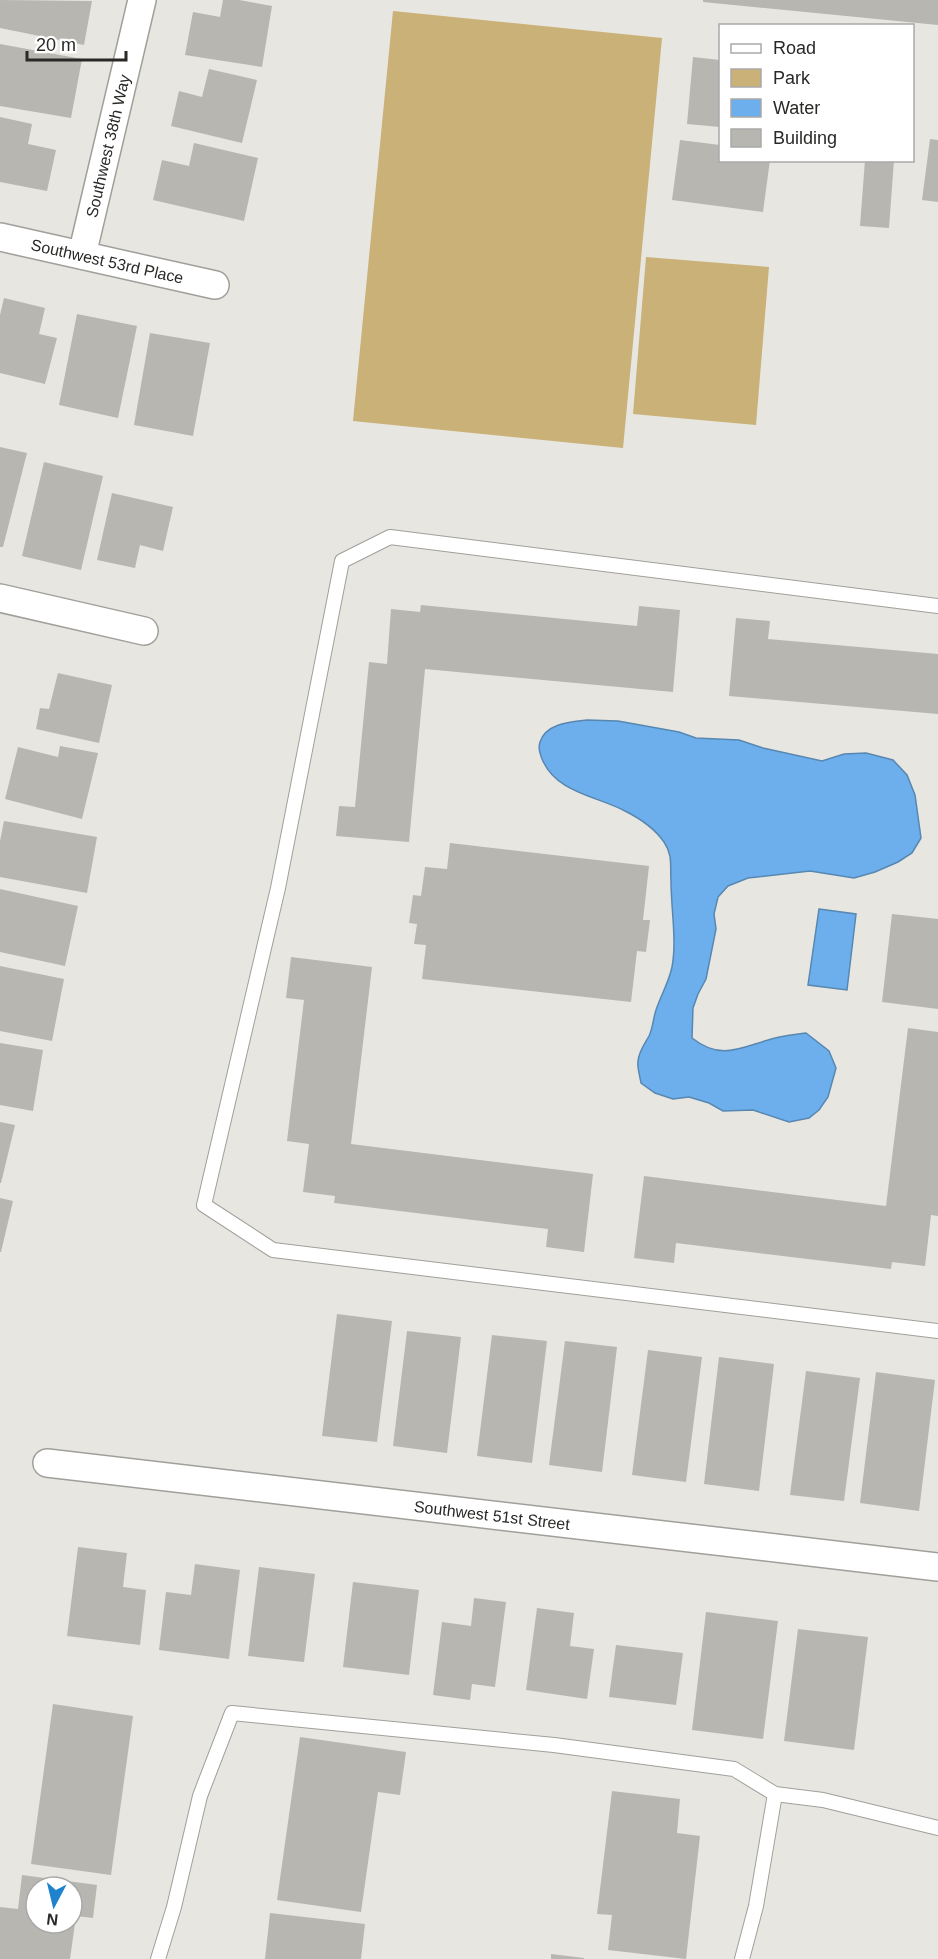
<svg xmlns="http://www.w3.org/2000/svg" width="938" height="1959" viewBox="0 0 938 1959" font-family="Arial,sans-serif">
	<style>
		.green { fill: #c9b177 }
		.water { fill: #6cafec; stroke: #5887b1; stroke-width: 1.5 }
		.building { fill: #b8b6b1; fill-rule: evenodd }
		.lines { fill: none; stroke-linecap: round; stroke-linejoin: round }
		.lane-casing { stroke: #a19f9a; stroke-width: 16 }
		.street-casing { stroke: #a19f9a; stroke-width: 30 }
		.lane { stroke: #fff; stroke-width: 14 }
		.street { stroke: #fff; stroke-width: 27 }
		.labels { text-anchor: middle; stroke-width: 5; stroke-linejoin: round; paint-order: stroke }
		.street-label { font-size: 16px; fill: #2a2927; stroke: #fff }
	</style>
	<rect width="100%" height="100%" fill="#e8e6e1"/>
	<path class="green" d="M393 11 662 38 623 448 353 421Z
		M646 257 769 267 756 425 633 414Z"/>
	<path class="water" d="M587 720 618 721 679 732 696 738 739 740 763 748 822 761 844 754 866 753 893 760 907 775 915 795 921 838 912 853 898 862 875 872 854 878 810 871 748 878 728 886 718 897 714 914 716 929 706 979 698 994 693 1008 692 1038C720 1060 738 1049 768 1040 780 1036 793 1035 806 1033L829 1051 836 1068 828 1097 819 1110 809 1118 789 1122 753 1110 723 1111 709 1103 689 1097 673 1099 655 1093 641 1083C640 1076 637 1068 638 1061 639 1051 644 1045 649 1036 653 1028 653 1019 656 1010 661 995 669 982 672 967 677 940 671 909 671 881 670 866 673 855 664 842 655 829 639 818 625 811 597 796 556 793 542 759 540 753 538 749 540 742 546 723 571 722 587 720Z
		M819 909 856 914 847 990 808 985Z"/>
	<path class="building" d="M0 0 92 1 84 45 0 28Z
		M223 0H239L272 6 262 67 185 55 193 12 220 17Z
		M703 0H938V25L703 2Z
		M0 44 82 59 71 118 0 106Z
		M693 57 720 60V127L687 124Z
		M209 69 257 80 242 143 171 126 179 91 202 97Z
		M0 117 32 124 28 144 56 150 47 191 0 182Z
		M930 139 938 140V202L922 200Z
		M680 140 720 145V160H770L763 212 672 200Z
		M194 143 258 158 244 221 153 200 162 160 189 166Z
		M865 160H894L889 228 860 226Z
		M4 298 45 308 39 334 57 338 45 384 0 373V315Z
		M77 314 137 326 118 418 59 405Z
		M150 333 210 343 193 436 134 425Z
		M0 447 27 453 3 547H0Z
		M44 462 103 476 81 570 22 556Z
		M112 493 173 507 163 551 140 545 135 568 97 560Z
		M421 605 637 626 639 606 680 610 673 692 425 669 409 842 336 836 339 806 355 807 369 662 387 664 391 609 420 612Z
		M736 618 770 621 768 639 938 654V714L729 696Z
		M58 673 112 685 99 743 36 729 40 708 49 709Z
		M60 746 98 753 82 819 5 799 18 747 58 757Z
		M4 821 97 837 87 893 0 877V841Z
		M450 843 649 866 643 920H650L646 952 637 951 631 1002 422 979 426 945 414 944 417 924 409 923 413 895 421 896 425 867 447 869Z
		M0 889 78 906 65 966 0 952Z
		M892 914 938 919V1009L882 1002Z
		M291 957 372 967 351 1144 593 1174 584 1252 546 1247 548 1229 334 1203 335 1196 303 1192 309 1144 287 1141 304 1000 286 998Z
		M0 966 64 979 52 1041 0 1031Z
		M908 1028 938 1032V1216L931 1215 925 1266 892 1262 891 1269 676 1243 674 1263 634 1258 644 1176 886 1206Z
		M0 1043 43 1050 33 1111 0 1105Z
		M0 1122 15 1125 1 1183H0Z
		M0 1198 13 1201 1 1252H0Z
		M337 1314 392 1321 377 1442 322 1436Z
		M407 1331 461 1337 447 1453 393 1446Z
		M492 1335 547 1341 532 1463 477 1456Z
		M565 1341 617 1347 602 1472 549 1465Z
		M648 1350 702 1357 686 1482 632 1475Z
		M719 1357 774 1364 759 1491 704 1484Z
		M806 1371 860 1378 844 1501 790 1495Z
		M876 1372 935 1380 919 1511 860 1503Z
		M78 1547 127 1553 123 1587 146 1590 140 1645 67 1636Z
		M195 1564 240 1570 229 1659 159 1650 166 1592 191 1595Z
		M259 1567 315 1574 304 1662 248 1656Z
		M353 1582 419 1590 409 1675 343 1667Z
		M474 1598 506 1602 495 1687 472 1684 470 1700 433 1695 442 1622 471 1626Z
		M537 1608 574 1613 570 1646 594 1649 587 1699 526 1690Z
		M706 1612 778 1621 763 1739 692 1730Z
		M798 1629 868 1637 854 1750 784 1741Z
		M616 1645 683 1653 676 1705 609 1697Z
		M53 1704 133 1716 111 1875 31 1864Z
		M300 1737 406 1752 400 1795 378 1792 361 1912 277 1900Z
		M612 1791 680 1799 677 1833 700 1836 686 1959 608 1950 612 1915 597 1914Z
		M22 1875 97 1885 93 1918 76 1916 70 1959H0V1907L18 1909ZM36 1887H72V1923H36Z
		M270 1913 365 1924 361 1959H265Z
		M551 1954 584 1958V1959H551Z"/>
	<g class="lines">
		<defs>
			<path id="lane" d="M938 606 390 537 342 561 278 888 204 1205 273 1250 938 1331
				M158 1959 174 1907 200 1796 232 1713 554 1745 734 1769 775 1794
				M742 1959 756 1906 775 1794 823 1800 938 1828"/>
			<g id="street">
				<path id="s1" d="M0 237 215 285"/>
				<path id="s2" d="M82 255 142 0"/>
				<path d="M0 598 144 631"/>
				<path id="s3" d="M47 1463 938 1567"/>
			</g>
		</defs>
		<use href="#lane" class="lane-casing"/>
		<use href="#street" class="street-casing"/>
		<use href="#lane" class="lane"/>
		<use href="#street" class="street"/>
	</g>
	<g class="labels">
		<g class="street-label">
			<text dy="6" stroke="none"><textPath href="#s2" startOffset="112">Southwest 38th Way</textPath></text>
			<text dy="6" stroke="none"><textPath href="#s1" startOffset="110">Southwest 53rd Place</textPath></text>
			<text dy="6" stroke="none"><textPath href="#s3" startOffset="448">Southwest 51st Street</textPath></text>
		</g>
	</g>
	<rect x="719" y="24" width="195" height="138" fill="#ffffff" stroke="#aaa9a9" stroke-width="1.5"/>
	<rect x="731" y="44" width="30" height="9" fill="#ffffff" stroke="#aaa9a9" stroke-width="1.5"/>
	<text x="773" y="54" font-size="18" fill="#2a2927">Road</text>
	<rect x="731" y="69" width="30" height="18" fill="#c9b177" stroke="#aaa9a9" stroke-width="1.5"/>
	<text x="773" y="84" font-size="18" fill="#2a2927">Park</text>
	<rect x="731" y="99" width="30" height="18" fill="#6cafec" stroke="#aaa9a9" stroke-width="1.5"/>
	<text x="773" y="114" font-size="18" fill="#2a2927">Water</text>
	<rect x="731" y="129" width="30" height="18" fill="#b8b6b1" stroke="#aaa9a9" stroke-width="1.5"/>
	<text x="773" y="144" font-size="18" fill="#2a2927">Building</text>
	<g transform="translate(54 1905) rotate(187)"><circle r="28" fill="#ffffff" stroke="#aaa9a9" stroke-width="1.5"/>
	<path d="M0-4.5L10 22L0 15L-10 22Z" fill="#1f82cd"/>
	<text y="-9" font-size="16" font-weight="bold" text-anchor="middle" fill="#2a2927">N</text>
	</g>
	<path d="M27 51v9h99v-9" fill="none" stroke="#2a2927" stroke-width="3"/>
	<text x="36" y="51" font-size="18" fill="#2a2927" stroke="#ffffff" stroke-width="4.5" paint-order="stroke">20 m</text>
</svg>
